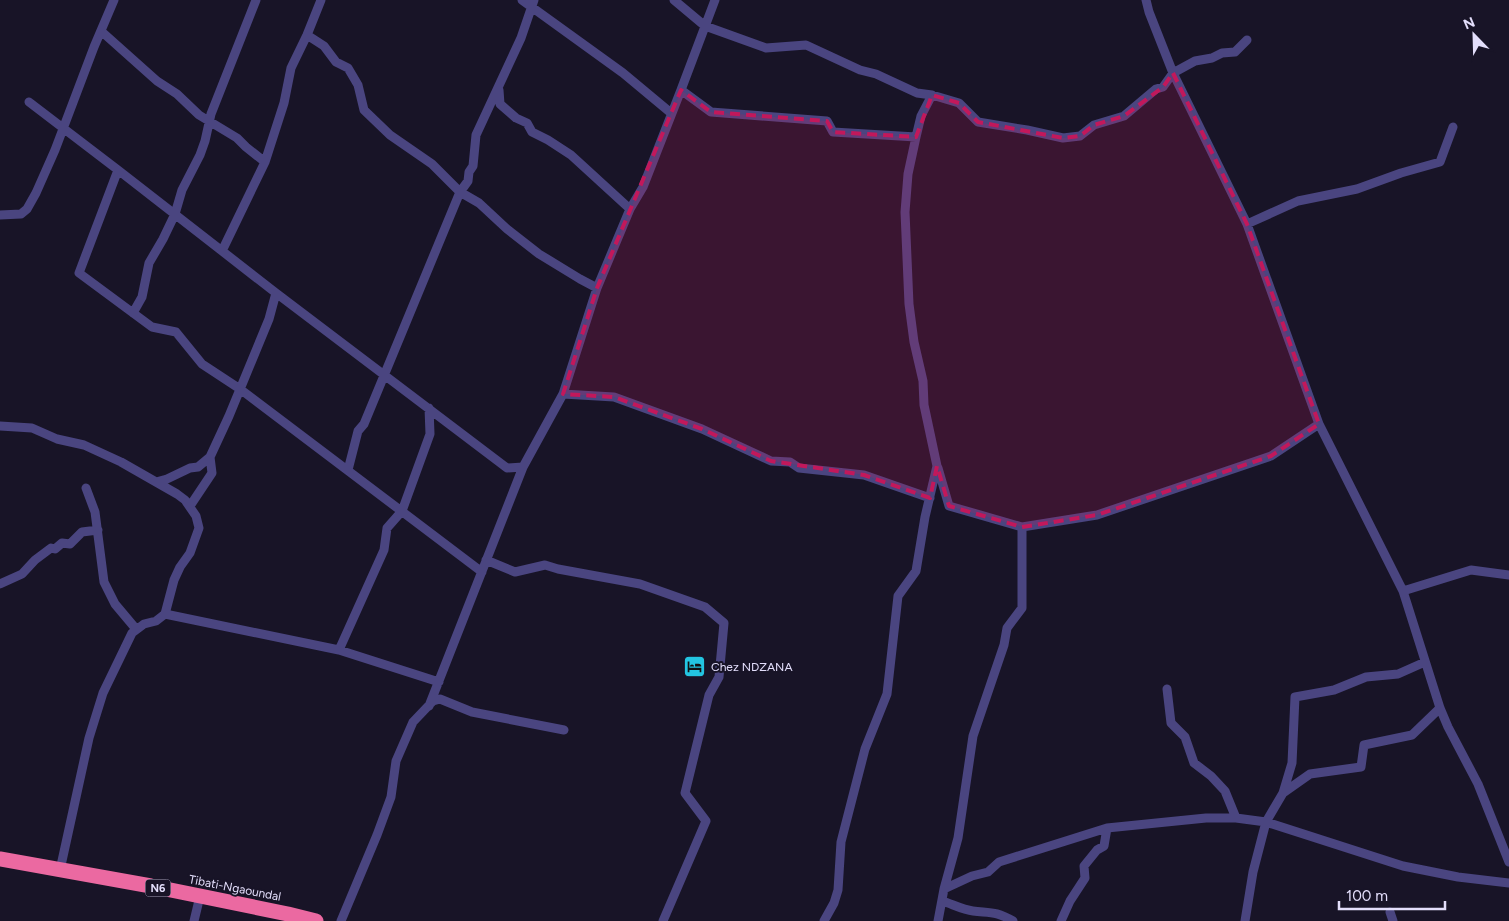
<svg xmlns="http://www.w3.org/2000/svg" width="1509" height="921" viewBox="0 0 1509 921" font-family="Figtree,sans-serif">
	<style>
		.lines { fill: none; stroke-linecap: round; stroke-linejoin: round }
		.street { stroke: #4a4580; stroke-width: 9 }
		.highway { stroke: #eb69a1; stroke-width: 15 }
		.marked { fill: #c2185b; fill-opacity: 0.2; stroke: #c2185b; stroke-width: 4; stroke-dasharray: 10 6; stroke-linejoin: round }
		.labels { text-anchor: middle; stroke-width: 4; stroke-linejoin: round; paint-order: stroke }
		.shield { fill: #181427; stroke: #a6a1bb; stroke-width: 1 }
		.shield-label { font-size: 11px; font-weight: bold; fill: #e3defb }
		.poi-label { font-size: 12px; fill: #e3defb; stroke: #181427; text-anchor: start }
		.street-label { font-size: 12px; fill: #e3defb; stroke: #181427 }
	</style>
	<rect width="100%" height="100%" fill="#181427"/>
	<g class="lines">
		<path class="street" d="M522 0 623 73 671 113
			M674 0 705 26 766 48 806 45 860 70 876 74 917 93 932 95
			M1146 0 1149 12 1173 73 1247 224 1319 424 1403 591 1440 708 1448 727 1478 784 1509 862
			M101 31 157 81 177 94 199 115 237 138 246 147 265 162
			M307 35 324 46 336 62 348 68 358 85 364 110 390 135 432 164 460 192 479 203 507 229 539 254 580 279 597 288
			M499 90 500 104 516 118 527 123 532 132 548 140 571 155 630 209
			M681 90 711 112 827 121 833 132 916 137
			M29 102 118 170 276 293 507 468 523 467
			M118 170 79 273 152 327 176 332 202 364 240 389 482 572
			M0 215 21 214 27 209 36 193 55 150 94 47 114 0
			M1247 224 1298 201 1357 189 1401 173 1440 162 1453 127
			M222 251 265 162 284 103 291 68 307 35 321 0
			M133 313 142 297 149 263 163 239 175 214 182 190 200 155 205 141 211 114 256 0
			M563 394 614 397 702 429 771 461 790 462 799 468 864 475 930 498
			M0 426 32 428 57 439 84 445 121 462 177 494 185 500 196 516 199 528 190 553 180 567 174 580 165 614 156 621 144 624 132 633 103 693 89 738 60 870
			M938 468 949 506 1022 527 1097 515 1271 456 1319 424
			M348 470 358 431 364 424 460 192 468 181 469 172 473 166 476 135 521 38 534 0
			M156 482 167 479 190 468 198 467 210 457 229 416 269 319 276 293
			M86 488 95 512 104 582 115 604 136 629
			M190 506 212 473 210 457
			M486 560 515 572 545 565 558 569 640 584 705 607 724 623 719 677 709 695 685 793 706 821 663 921
			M0 584 22 574 35 560 51 548 55 549 62 543 70 544 82 532 98 530
			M1403 591 1471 570 1509 575
			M165 614 339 650 439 682
			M339 650 384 550 387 528 402 511 430 434 429 408
			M1167 689 1171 723 1185 737 1194 763 1211 776 1225 791 1236 818
			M429 706 523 467 563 394 597 288 630 209 643 187 681 90 715 0
			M1283 793 1292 763 1295 697 1334 690 1366 677 1398 674 1425 662
			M944 889 972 876 988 872 999 862 1107 828 1206 818H1236L1266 822 1283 793 1310 774 1361 767 1364 745 1412 735 1440 708
			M942 901C952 904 963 910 973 911 991 913 996 911 1013 921
			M1390 912 1393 921
			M194 921 200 896
			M341 921 377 835 391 797 396 761 413 722 433 701 440 699 472 712 564 730
			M824 921 834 903 838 890 841 842 865 749 887 694 898 596 916 571 925 517 937 466 924 405 923 381 914 342 909 304 905 212 908 174 916 137 921 116 932 95 959 103 978 122 1027 130 1063 138 1080 136 1094 125 1124 116 1156 89 1163 87 1173 73 1195 61 1212 58 1222 53 1235 52 1247 40
			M938 921 944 889 958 838 973 736 1004 645 1007 628 1022 608V527
			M1061 921 1070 901 1085 878 1084 866 1097 850 1104 846 1107 828
			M1245 921 1253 872 1266 822 1403 866 1458 877 1509 883"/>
		<path class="highway" d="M0 859 151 886 288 914 316 921"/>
	</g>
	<path class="marked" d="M1173 73 1247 224 1319 424 1271 456 1097 515 1022 527 949 506 937 466 930 498 864 475 771 461 702 429 614 397 563 394 597 288 681 90 711 112 827 121 833 132 916 137 932 95 959 103 978 122 1063 138 1080 136 1094 125 1124 116 1163 87Z"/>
	<defs>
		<symbol id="hotel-square" viewBox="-11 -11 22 22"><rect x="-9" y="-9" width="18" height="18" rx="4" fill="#23c5e1" stroke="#181427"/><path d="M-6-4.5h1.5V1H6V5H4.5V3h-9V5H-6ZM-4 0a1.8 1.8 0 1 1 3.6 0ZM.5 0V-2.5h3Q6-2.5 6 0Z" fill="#111"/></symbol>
	</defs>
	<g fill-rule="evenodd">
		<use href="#hotel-square" x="682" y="654" width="25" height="25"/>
	</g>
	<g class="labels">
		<rect class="shield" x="145.5" y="879.5" width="25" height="17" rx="4"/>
		<g class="shield-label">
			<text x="158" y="892">N6</text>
		</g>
		<g class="poi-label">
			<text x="711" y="671">Chez NDZANA</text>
		</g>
		<g class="street-label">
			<text transform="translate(235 888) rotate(11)" y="4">Tibati-Ngaoundal</text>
		</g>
	</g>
	<g transform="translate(1474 35) rotate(337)" stroke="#181427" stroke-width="4" paint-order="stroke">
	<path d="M0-4L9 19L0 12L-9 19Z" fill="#e3defb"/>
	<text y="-8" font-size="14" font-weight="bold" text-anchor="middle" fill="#e3defb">N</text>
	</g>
	<path d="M1339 901v8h106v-8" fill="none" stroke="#e3defb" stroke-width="2.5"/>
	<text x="1346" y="901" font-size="15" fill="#e3defb" stroke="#181427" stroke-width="4" paint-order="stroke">100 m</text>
</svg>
